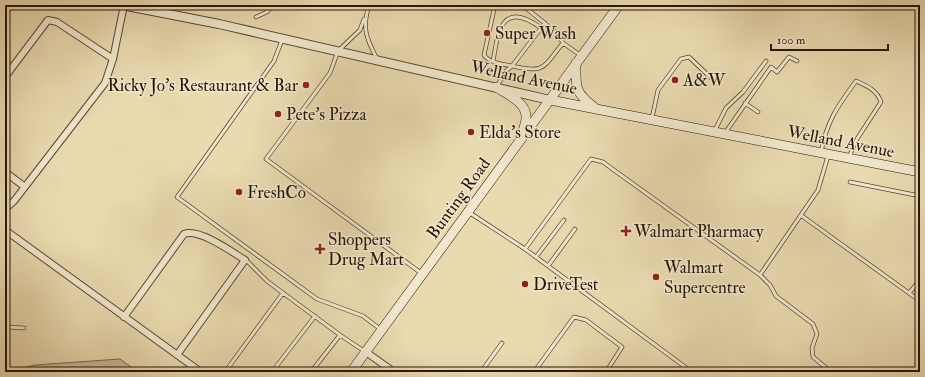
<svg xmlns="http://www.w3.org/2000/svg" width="925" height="377" viewBox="0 0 925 377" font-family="'IM FELL Double Pica',serif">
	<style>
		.green { fill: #c9b993; stroke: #78684c }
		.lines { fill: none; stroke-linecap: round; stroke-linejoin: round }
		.service-casing { stroke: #574730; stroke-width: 4.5 }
		.minor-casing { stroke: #574730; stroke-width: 8 }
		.tertiary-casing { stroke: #574730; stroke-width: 10 }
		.secondary-casing { stroke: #261606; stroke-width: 10 }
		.service { stroke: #f1e7cc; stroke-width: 3 }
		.minor { stroke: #f1e7cc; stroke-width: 6 }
		.tertiary { stroke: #f1e7cc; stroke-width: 8 }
		.secondary { stroke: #f1e7cc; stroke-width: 9 }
		.poi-dot { fill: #8f2418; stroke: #f1e7cc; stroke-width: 1.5 }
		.labels { text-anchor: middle; stroke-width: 3; stroke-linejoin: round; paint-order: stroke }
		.poi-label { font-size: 17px; fill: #261606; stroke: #f1e7cc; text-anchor: start }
		.street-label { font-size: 17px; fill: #261606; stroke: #f1e7cc }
	</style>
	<rect width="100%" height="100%" fill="#eadab0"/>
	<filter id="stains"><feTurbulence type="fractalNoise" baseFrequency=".005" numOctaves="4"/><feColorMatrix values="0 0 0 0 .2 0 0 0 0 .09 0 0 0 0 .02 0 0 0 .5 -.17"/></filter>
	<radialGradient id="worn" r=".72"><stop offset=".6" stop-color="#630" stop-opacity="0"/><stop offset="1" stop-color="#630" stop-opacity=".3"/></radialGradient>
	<path class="green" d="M120 359 138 372H5L35 365Z"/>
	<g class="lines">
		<defs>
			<path id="service" d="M369 5C362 28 366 38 377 59
				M495 5 484 55C489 63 503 64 512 66L545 23
				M522 5 557 33 563 43
				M256 17 267 12 273 5
				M364 19 360 30 338 51 330 73 266 159 421 273
				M282 40 274 61 177 197 317 299 363 316 380 329
				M493 62C498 29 503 0 541 28
				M497 86 506 71 512 66C546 74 543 67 563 43L580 55
				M745 103 758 112
				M652 118 658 90 681 59 689 57 711 78
				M715 130 726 108 743 92 766 61
				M725 133 771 67 777 72 789 57 797 61
				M821 152C827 121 837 107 856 81 867 86 877 90 881 102L857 139 849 157
				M828 156 818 190 760 275 770 285 776 296 813 324 817 334 812 348 813 357 831 372
				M850 182 920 196
				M470 213 525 249 591 159 603 162 611 168 760 275
				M802 216 920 301
				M525 249 692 372
				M536 257 564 220
				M246 260 267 281 283 293
				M548 266 575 229
				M909 293 920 280
				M5 327 24 328
				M340 335 364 351
				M225 372 283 293 340 335 311 372
				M272 372 315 316
				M481 372 502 343
				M534 372 574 317 586 320 622 347 606 372
				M633 372 635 369 640 372"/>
			<path id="minor" d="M5 77 48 20 57 22 113 59
				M5 172 25 187
				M5 209 14 201 105 83 113 59 124 5
				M5 230 198 370
				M124 317 184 234C199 228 232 252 245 260L177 355
				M366 352 394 372"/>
			<path id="tertiary" d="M122 5 219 24 550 100"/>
			<path id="secondary" d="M576 63C576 87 574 92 594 107
				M496 87C506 94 525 101 526 116 527 121 523 129 522 135
				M550 100 920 172
				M351 372 619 5"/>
		</defs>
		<use href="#service" class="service-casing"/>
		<use href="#minor" class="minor-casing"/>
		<use href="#tertiary" class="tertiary-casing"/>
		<use href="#secondary" class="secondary-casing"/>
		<use href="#service" class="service"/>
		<use href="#minor" class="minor"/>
		<use href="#tertiary" class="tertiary"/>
		<use href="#secondary" class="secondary"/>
	</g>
	<g class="poi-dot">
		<circle cx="487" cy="33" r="4"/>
		<circle cx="675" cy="80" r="4"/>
		<circle cx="306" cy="85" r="4"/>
		<circle cx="278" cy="114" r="4"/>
		<circle cx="471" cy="132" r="4"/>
		<circle cx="239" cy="192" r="4"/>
		<path d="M624 225h4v4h4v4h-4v4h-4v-4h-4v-4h4z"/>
		<path d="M318 243h4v4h4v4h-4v4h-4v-4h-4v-4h4z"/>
		<circle cx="656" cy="277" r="4"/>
		<circle cx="525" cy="284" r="4"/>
	</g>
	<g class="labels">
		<g class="poi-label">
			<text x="495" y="39">Super Wash</text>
			<text x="683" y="86">A&amp;W</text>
			<text x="298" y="91" text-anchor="end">Ricky Jo's Restaurant &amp; Bar</text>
			<text x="286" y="120">Pete's Pizza</text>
			<text x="479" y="138">Elda's Store</text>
			<text x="247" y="198">FreshCo</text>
			<text x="634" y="237">Walmart Pharmacy</text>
			<text x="328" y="245">Shoppers<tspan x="328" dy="20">Drug Mart</tspan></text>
			<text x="664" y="273">Walmart<tspan x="664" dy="20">Supercentre</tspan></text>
			<text x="533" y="290">DriveTest</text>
		</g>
		<g class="street-label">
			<text transform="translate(524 77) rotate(12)" y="6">Welland Avenue</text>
			<text transform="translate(841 141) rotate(11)" y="6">Welland Avenue</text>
			<text transform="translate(458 198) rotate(-54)" y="6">Bunting Road</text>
		</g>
	</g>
	<rect width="925" height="377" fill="none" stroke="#eadab0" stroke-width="20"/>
	<rect x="6" y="6" width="913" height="365" fill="none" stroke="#261606" stroke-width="2"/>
	<rect x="10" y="10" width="905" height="357" fill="none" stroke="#261606"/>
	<path d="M771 44v6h117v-6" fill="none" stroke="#261606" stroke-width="2"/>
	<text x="777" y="44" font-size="12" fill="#261606" stroke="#f1e7cc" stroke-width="3" paint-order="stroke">100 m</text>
	<rect width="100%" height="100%" filter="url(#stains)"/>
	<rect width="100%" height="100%" fill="url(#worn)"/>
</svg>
